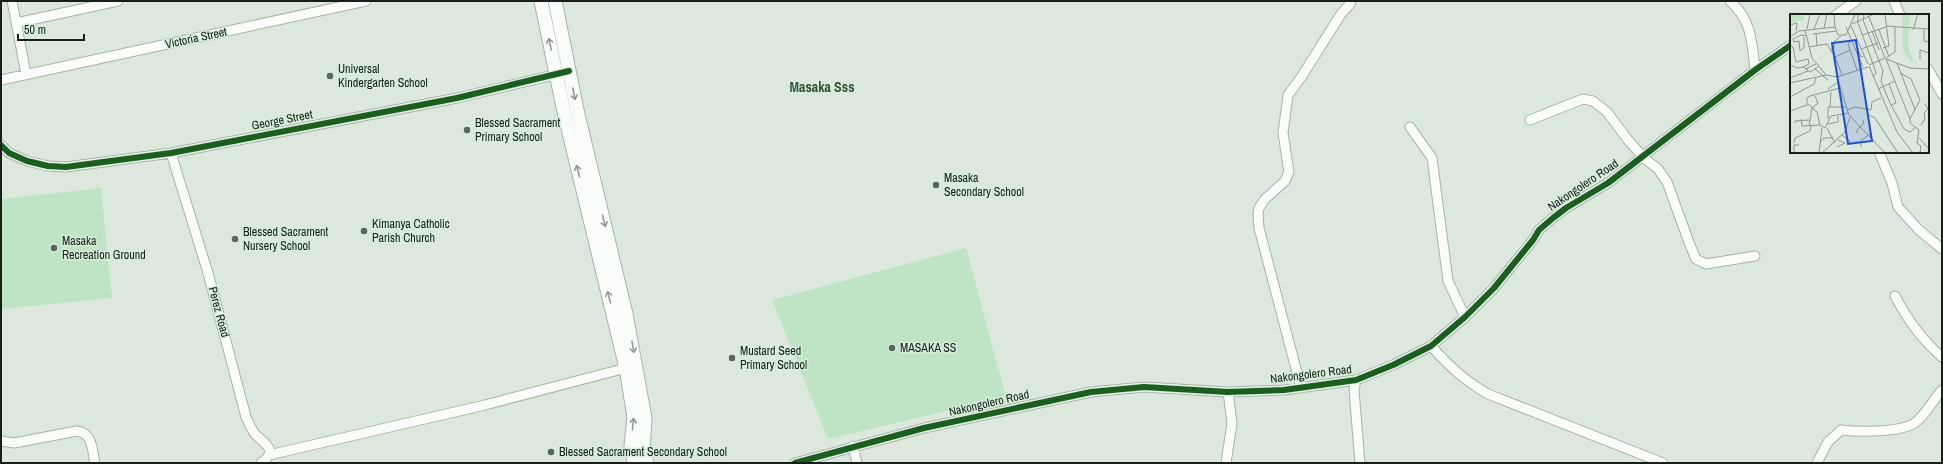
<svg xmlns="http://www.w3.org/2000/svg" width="1943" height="464" viewBox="0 0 1943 464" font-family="'Archivo Narrow',sans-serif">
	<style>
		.green { fill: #bee4c5 }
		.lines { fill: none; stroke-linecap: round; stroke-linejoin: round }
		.street-casing { stroke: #a8b2aa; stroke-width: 11 }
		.secondary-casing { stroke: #a8b2aa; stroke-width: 15 }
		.street { stroke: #fafcfa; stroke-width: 9 }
		.secondary { stroke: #fafcfa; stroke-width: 13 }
		.cycleway-casing { stroke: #d6eeda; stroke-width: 8 }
		.cycleway { stroke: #1b5e20; stroke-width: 6 }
		.oneway { stroke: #939994 }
		.poi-dot { fill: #5b655d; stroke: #d6eeda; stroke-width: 1.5 }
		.labels { text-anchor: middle; stroke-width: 3; stroke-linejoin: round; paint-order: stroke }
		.street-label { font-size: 12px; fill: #161f18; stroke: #d6eeda }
		.poi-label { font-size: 12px; fill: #161f18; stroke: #d6eeda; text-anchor: start }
		.quarter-label { font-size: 14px; font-weight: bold; fill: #3a4e3d; stroke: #d6eeda }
		.inset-road { fill: none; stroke: #8d988f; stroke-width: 1 }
		.view { fill: #1d4ed8; fill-opacity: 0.15; stroke: #1d4ed8; stroke-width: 2 }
		.inset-edge { fill: none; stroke: #161f18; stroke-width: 2 }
	</style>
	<rect width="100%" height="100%" fill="#dce8de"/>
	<path class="green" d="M101 188 112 298 1 309V199Z
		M966 248 1006 397 828 439 772 300Z"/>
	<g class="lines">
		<defs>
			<path id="street" d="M12 1 26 74
				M1730 1C1752 20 1752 43 1755 70
				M1894 1 1900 15
				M1836 15 1856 1
				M16 23 118 1
				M1928 69 1942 94
				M1 80 366 1
				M1530 120 1583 99 1593 101 1607 112 1628 140 1644 158 1658 169 1667 182 1690 245 1696 259 1706 264 1755 256
				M1410 127 1432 158 1448 281 1465 317
				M1 145 9 153 27 161 48 166 66 167 171 153 457 98 562 73
				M1879 152 1892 183 1898 207 1919 230 1942 249
				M171 153 208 273 246 417C249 423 251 429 255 434 265 444 279 450 261 463
				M1895 296C1907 319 1922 340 1942 357
				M1431 346C1450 367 1464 380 1488 394L1663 463
				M1356 380 1354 390 1360 463
				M1301 388 1259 228 1258 214 1259 208 1265 199 1285 181 1289 172 1283 133 1288 95 1302 76 1341 14 1350 4 1351 1
				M1 441 14 443 77 431C93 433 92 450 95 463
				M853 446 857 463
				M269 455 485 405 626 368
				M795 463 924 428 1091 392 1144 387 1228 392 1284 390 1356 380 1393 365 1431 346 1465 317 1494 288 1533 240 1539 230 1553 218 1566 208 1608 183 1755 70 1791 45
				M1226 463 1232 423 1228 392
				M1817 463 1828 442 1841 430C1858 432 1902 433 1916 422 1926 414 1933 400 1942 390"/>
			<path id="secondary" d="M541 1 564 112 626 368 634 417 631 446 634 463
				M555 1 577 110 626 314 645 418 643 452 647 463"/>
		</defs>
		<use href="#street" class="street-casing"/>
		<use href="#secondary" class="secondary-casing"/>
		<use href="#street" class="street"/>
		<use href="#secondary" class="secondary"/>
		<defs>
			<path id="cycleway" d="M1 145 9 153 27 161 48 166 66 167 171 153 457 98 569 71
				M795 463 924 428 1091 392 1144 387 1228 392 1284 390 1356 380 1393 365 1431 346 1465 317 1494 288 1533 240 1539 230 1553 218 1566 208 1608 183 1755 70 1791 45"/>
		</defs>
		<use href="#cycleway" class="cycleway-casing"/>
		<use href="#cycleway" class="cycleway"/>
	</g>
	<defs><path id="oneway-shaft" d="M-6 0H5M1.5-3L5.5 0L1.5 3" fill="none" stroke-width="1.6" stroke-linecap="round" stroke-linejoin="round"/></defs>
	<g class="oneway">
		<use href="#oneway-shaft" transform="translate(550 44) rotate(-102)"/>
		<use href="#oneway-shaft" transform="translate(574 94) rotate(79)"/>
		<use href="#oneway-shaft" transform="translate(578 171) rotate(-104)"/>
		<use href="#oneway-shaft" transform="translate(604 221) rotate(76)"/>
		<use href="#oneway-shaft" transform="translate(609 297) rotate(-104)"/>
		<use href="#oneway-shaft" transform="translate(633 347) rotate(80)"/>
		<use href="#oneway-shaft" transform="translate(633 424) rotate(-84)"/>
	</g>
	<g class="poi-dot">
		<circle cx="330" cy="76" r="4"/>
		<circle cx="467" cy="130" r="4"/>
		<circle cx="936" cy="185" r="4"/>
		<circle cx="364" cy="231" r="4"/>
		<circle cx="235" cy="239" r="4"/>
		<circle cx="54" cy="248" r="4"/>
		<circle cx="892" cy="348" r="4"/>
		<circle cx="732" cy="358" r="4"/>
		<circle cx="551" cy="452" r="4"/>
	</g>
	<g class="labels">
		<g class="street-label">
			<text transform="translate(196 38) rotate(-12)" y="4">Victoria Street</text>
			<text transform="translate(282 120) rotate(-11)" y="4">George Street</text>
			<text transform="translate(1583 185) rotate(-34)" y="4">Nakongolero Road</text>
			<text transform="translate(219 312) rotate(75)" y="4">Perez Road</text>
			<text transform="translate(1311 374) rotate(-7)" y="4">Nakongolero Road</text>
			<text transform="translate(989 403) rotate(-13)" y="4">Nakongolero Road</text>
		</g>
		<g class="poi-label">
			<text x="338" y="73">Universal<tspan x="338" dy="14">Kindergarten School</tspan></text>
			<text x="475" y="127">Blessed Sacrament<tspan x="475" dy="14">Primary School</tspan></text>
			<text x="944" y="182">Masaka<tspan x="944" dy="14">Secondary School</tspan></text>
			<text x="372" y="228">Kimanya Catholic<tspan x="372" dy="14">Parish Church</tspan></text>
			<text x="243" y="236">Blessed Sacrament<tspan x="243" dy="14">Nursery School</tspan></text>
			<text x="62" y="245">Masaka<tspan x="62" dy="14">Recreation Ground</tspan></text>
			<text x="900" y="352">MASAKA SS</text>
			<text x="740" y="355">Mustard Seed<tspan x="740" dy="14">Primary School</tspan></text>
			<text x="559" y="456">Blessed Sacrament Secondary School</text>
		</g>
		<g class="quarter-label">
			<text x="822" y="92">Masaka Sss</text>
		</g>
	</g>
	<g transform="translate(1790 14)">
		<rect width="139" height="139" fill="#dce8de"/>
		<path d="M0 0H14V6L0 9ZM112 0H120L118 31 123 46 121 48 113 37Z" fill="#bee4c5"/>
		<path class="inset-road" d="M68 0V9L83 50M74 0 73 6 93 57 91 67 100 89 114 115 120 118 126 113M79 3 95 44M62 10 84 0M0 11 7 9 6 17M61 12 78 50M96 12 139 15M45 13 48 21H56L65 0M56 13 73 53M34 14 37 0M17 15 20 0M24 15 30 0M134 15V27L139 28M15 16 22 44 36 61 47 63 78 53M89 16 99 43M123 16 128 0M82 17 89 36M26 19 27 32M23 20 46 17M72 21 96 13M0 23 9 17 45 13 44 0M14 23V34L10 37 9 27 4 28 3 25 11 21 17 22M62 26 58 30 67 56M65 27 71 43 74 42M0 31 3 33 6 48 18 45 19 50 13 53 20 58 28 53M19 33 37 30 45 43 60 36M93 34 99 32 95 0M71 35 88 29M40 36 44 34V28L51 22M45 43 52 61M96 44 105 38V12M96 45 120 105M96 45 120 54 139 55M130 45V36L139 39M107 49 125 96M83 50 86 59 83 63M0 51 7 54 13 53M79 51 95 44M79 52 107 118 123 139M15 55 26 50M25 55 38 66M110 59 121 65 130 86 120 105M47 63 59 101 95 139M0 64 18 57M0 69 36 61M99 70 106 89 101 91M38 75 48 68M88 75 105 67M0 83 24 70 26 64M18 90 27 98 30 111M40 93 41 78M57 96 66 93 81 96 82 88 91 84M0 97 17 91V84L20 82 50 74M79 101 85 104 108 139M11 105 12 112 30 111 35 114 41 102 58 99M38 105V93H56M120 105V109L129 116 127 129M5 109V107L20 106M38 110 48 108V102M131 111 135 105 134 99 138 95 135 90M19 112 22 94 28 89 25 82M37 114 45 129M67 119V116L74 109 73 106M52 121 63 130 67 127M129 124 139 135M31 127 34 124H43M126 128 131 132 130 139M4 129 5 124 20 117 21 112M47 133 55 129 48 126M72 133 69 128 80 120M4 139V131H9M29 139 32 114M32 139 55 118 60 103"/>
		<path class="view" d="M66 26 82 127 58 130 42 29Z"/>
		<rect width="139" height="139" class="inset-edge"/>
	</g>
	<rect width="1943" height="464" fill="none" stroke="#161f18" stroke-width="4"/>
	<path d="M18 34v6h66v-6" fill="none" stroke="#161f18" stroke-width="2"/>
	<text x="24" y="34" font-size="12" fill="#161f18" stroke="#d6eeda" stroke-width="3" paint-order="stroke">50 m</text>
</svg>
